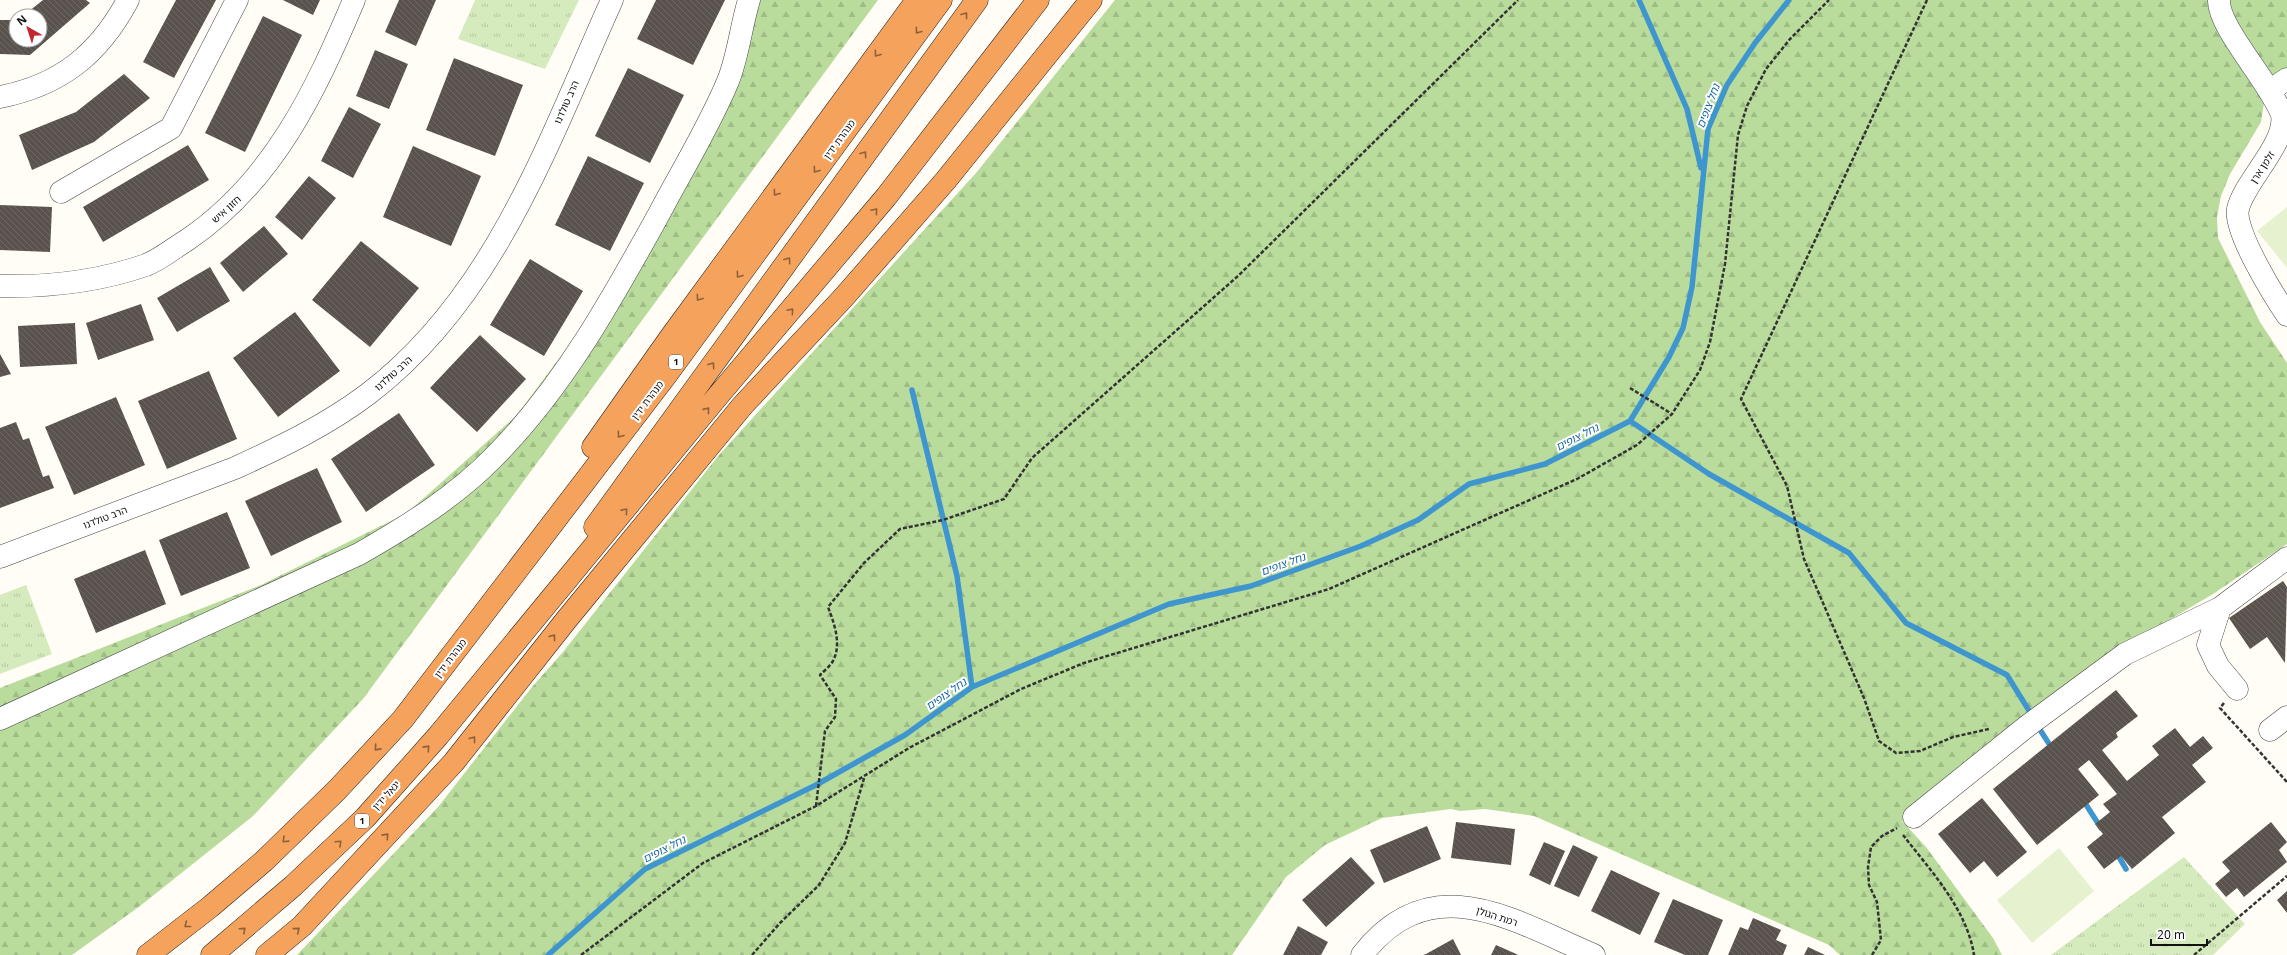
<svg xmlns="http://www.w3.org/2000/svg" width="2287" height="955" viewBox="0 0 2287 955" font-family="Georgia,'Noto Sans Hebrew',serif">
	<style>
		.forest { fill: url(#forest-firs) }
		.park { fill: url(#park-tufts) }
		.pitch { fill: #e6f2cf }
		.lines { fill: none; stroke-linecap: round; stroke-linejoin: round }
		.stream { stroke: #3f96cf; stroke-width: 5.5 }
		.building { fill: url(#building-back-hatch) }
		.minor-casing { stroke: #444; stroke-width: 23 }
		.highway-casing { stroke: #222; stroke-width: 23 }
		.path { stroke: #333; stroke-width: 2.5; stroke-dasharray: 4 2; stroke-linecap: butt }
		.minor { stroke: #fff; stroke-width: 22 }
		.highway { stroke: #f5a25d; stroke-width: 22 }
		.oneway { stroke: #8e613b }
		.labels { text-anchor: middle; stroke-width: 4; stroke-linejoin: round; paint-order: stroke }
		.shield { fill: #fff; stroke: #585858; stroke-width: 1 }
		.shield-label { font-size: 9px; font-weight: bold; fill: #111 }
		.street-label { font-size: 10px; fill: #111; stroke: #fff }
		.water-label { font-size: 11px; font-style: italic; fill: #1768a6; stroke: #fff }
	</style>
	<defs>
		<pattern id="forest-firs" width="22" height="20" patternUnits="userSpaceOnUse"><rect width="22" height="20" fill="#b9dc9c"/><path d="M5 1l3.5 6h-7zM16 11l3.5 6h-7z" fill="#9ebc85"/></pattern>
		<pattern id="park-tufts" width="24" height="20" patternUnits="userSpaceOnUse"><rect width="24" height="20" fill="#d5ebbd"/><path d="M3 7l-1-3M5 7V3M7 7l1-3M15 17l-1-3M17 17v-4M19 17l1-3" fill="none" stroke="#b6c8a1"/></pattern>
		<pattern id="building-back-hatch" width="6" height="6" patternUnits="userSpaceOnUse"><rect width="6" height="6" fill="#5a524d"/><path d="M-1 5l2 2M0 0l6 6M5-1l2 2" fill="none" stroke="#6d6662"/></pattern>
	</defs>
	<rect width="100%" height="100%" fill="#fffdf5"/>
	<path class="forest" d="M757 0H878L363 699 253 816 140 906 72 955H0V688L261 585 407 513 516 416 614 285 744 30Z
		M1115 0H2287V76L2266 90 2261 122 2230 174 2221 196 2217 217 2218 238 2260 322 2287 363V544L2213 594 2125 646 1902 821 1926 847 1993 938 2002 955H1840L1829 945 1534 816 1485 809 1460 811 1451 809 1382 818 1325 845 1286 877 1232 955H297L438 807 532 687 563 652 719 455 976 173Z"/>
	<path class="park" d="M475 0H579L545 69 458 39Z
		M26 585 52 654 0 674V595Z
		M2184 857 2245 924 2213 955H2051Z"/>
	<path class="pitch" d="M2287 207V268L2257 231Z
		M2059 848 2094 891 2032 943 1997 900Z"/>
	<g class="lines">
		<path class="stream" d="M1639 0 1687 109 1701 168
			M912 390 957 576 972 687
			M1630 421 1709 474 1849 553 1906 623 2007 675 2033 717
			M2037 725 2053 750
			M2083 800 2101 828
			M2116 852 2126 869
			M548 955 645 869 816 785 905 735 972 687 1169 604 1251 586 1361 546 1418 520 1469 484 1545 464 1630 421 1669 357 1683 328 1692 287 1708 129 1727 85 1755 43 1789 0"/>
	</g>
	<path class="building" d="M43 0H86L90 3 30 55 0 54V20H16V40H40V16H23Z
		M176 0H216L174 78 143 62Z
		M283 0H320L313 15Z
		M399 0H436L416 46 385 32Z
		M656 0H725L693 65 637 39Z
		M263 16 302 35 245 152 205 133Z
		M375 50 408 64 389 109 356 96Z
		M454 58 523 85 495 156 426 130Z
		M628 68 684 95 650 163 595 136Z
		M124 74 150 98 94 142 32 170 19 135 76 112Z
		M349 107 381 124 353 178 321 161Z
		M188 145 209 180 103 242 83 207Z
		M413 146 481 176 451 246 383 217Z
		M588 156 644 183 610 251 555 225Z
		M309 176 336 198 302 240 275 217Z
		M0 205 52 207 50 252 0 250Z
		M264 226 288 254 243 292 220 263Z
		M361 241 419 288 370 347 312 300Z
		M530 259 583 291 544 356 490 325Z
		M210 267 230 301 177 332 157 298Z
		M141 304 154 340 98 360 86 323Z
		M295 312 340 371 278 417 233 358Z
		M75 323 77 364 20 367 18 326Z
		M480 335 526 379 477 432 430 388Z
		M0 354 11 374 0 377Z
		M209 371 237 439 167 469 138 401Z
		M116 397 145 465 74 495 45 427Z
		M399 413 435 465 366 512 331 459Z
		M16 422 23 440 29 438 43 477 49 475 54 488 0 508V428Z
		M317 468 342 522 271 556 245 501Z
		M227 512 250 568 181 596 159 540Z
		M145 550 166 604 96 633 74 579Z
		M2283 581 2287 587 2285 663 2267 637 2250 649 2229 618Z
		M2116 690 2138 716 2116 733 2118 737 2102 750 2127 781 2159 755 2152 746 2175 728 2190 747 2203 736 2213 748 2192 765 2206 782 2162 817 2175 833 2132 869 2121 856 2104 869 2087 847 2103 834 2095 824 2110 812 2103 804 2117 794 2089 760 2078 769 2099 795 2037 845 1993 789Z
		M1982 798 2027 852 1997 877 1984 861 1970 873 1938 834Z
		M1456 822 1515 829 1511 865 1451 858Z
		M2271 822 2287 842 2279 850 2287 862 2244 897 2237 888 2226 897 2215 884 2230 871 2222 862Z
		M1427 826 1441 859 1384 883 1370 850Z
		M1544 842 1565 851 1550 885 1529 875Z
		M1573 845 1598 857 1579 897 1554 886Z
		M1351 857 1375 883 1326 927 1302 900Z
		M1611 870 1660 893 1640 935 1591 911Z
		M2287 891V913L2277 900Z
		M1673 899 1723 920 1708 955H1685L1654 942Z
		M1753 918 1781 930 1776 940 1787 945 1783 955H1728L1740 927 1748 930Z
		M1298 926 1328 942 1321 955H1283Z
		M1453 939 1461 955H1423L1426 954Z
		M1496 945 1514 953 1518 955H1491Z
		M1808 947 1825 955H1804Z"/>
	<g class="lines">
		<defs>
			<path id="minor" d="M2219 0C2217 26 2272 85 2282 115 2287 143 2244 182 2238 209 2233 230 2274 296 2287 315
				M2269 91 2287 79
				M0 97C61 85 99 54 128 0
				M61 192 171 128 237 0
				M0 286C49 287 100 281 146 265 161 259 174 248 187 240 273 182 315 92 354 0
				M0 557 235 468C281 447 327 425 368 394 495 298 549 140 612 0
				M2220 608 2208 645 2218 666 2237 689
				M0 719 359 554C408 526 456 496 495 456 564 386 612 299 659 214 682 170 709 127 728 81 738 57 741 26 749 0
				M2270 730 2287 717
				M1914 817 2026 727 2125 654 2220 608 2287 558
				M1362 955C1431 866 1512 920 1594 955"/>
			<path id="highway" d="M593 447 670 338 917 0
				M595 527 977 0
				M148 955 210 907 264 861 337 790 403 719 667 374 941 0
				M212 955 293 886 365 818 438 736 717 397 886 197 1038 0
				M267 955 302 926 454 762 567 619 743 405 844 297 946 180 1091 0"/>
		</defs>
		<use href="#minor" class="minor-casing"/>
		<use href="#highway" class="highway-casing"/>
		<path class="path" d="M1927 0 1741 399 1787 486 1804 559 1864 698 1879 741 1896 753 1920 751 1953 737 1989 729
			M1630 388 1672 414
			M2224 703 2220 708 2287 782
			M816 806 825 731 835 717 836 699 820 675C824 671 830 666 833 661 842 644 834 623 828 607L864 563 900 529 943 520 1004 499 1032 458 1238 276 1518 0
			M1903 835C1930 870 1967 909 1974 955
			M581 955 703 863 816 806 909 748 1021 689 1084 663 1329 589 1577 479 1637 445 1672 414 1700 370 1710 342 1725 264 1738 135 1747 106 1766 69 1790 39 1829 0
			M752 955 780 923 819 885 845 843 865 775
			M1872 955 1881 940 1877 902 1869 885 1868 867 1871 847 1882 836 1897 828
			M2194 955 2287 876"/>
		<use href="#minor" class="minor"/>
		<use href="#highway" class="highway"/>
	</g>
	<defs><path id="oneway-chevron" d="M-2-3.5L2.5 0L-2 3.5" fill="none" stroke-width="1.6" stroke-linecap="round" stroke-linejoin="round"/></defs>
	<g class="oneway">
		<use href="#oneway-chevron" transform="translate(965 15) rotate(-53)"/>
		<use href="#oneway-chevron" transform="translate(918 31) rotate(127)"/>
		<use href="#oneway-chevron" transform="translate(877 54) rotate(126)"/>
		<use href="#oneway-chevron" transform="translate(864 154) rotate(-54)"/>
		<use href="#oneway-chevron" transform="translate(816 170) rotate(126)"/>
		<use href="#oneway-chevron" transform="translate(776 193) rotate(126)"/>
		<use href="#oneway-chevron" transform="translate(875 211) rotate(-50)"/>
		<use href="#oneway-chevron" transform="translate(788 260) rotate(-54)"/>
		<use href="#oneway-chevron" transform="translate(739 275) rotate(126)"/>
		<use href="#oneway-chevron" transform="translate(699 298) rotate(126)"/>
		<use href="#oneway-chevron" transform="translate(791 311) rotate(-49)"/>
		<use href="#oneway-chevron" transform="translate(712 365) rotate(-54)"/>
		<use href="#oneway-chevron" transform="translate(707 410) rotate(-51)"/>
		<use href="#oneway-chevron" transform="translate(620 435) rotate(127)"/>
		<use href="#oneway-chevron" transform="translate(625 511) rotate(-50)"/>
		<use href="#oneway-chevron" transform="translate(553 637) rotate(-52)"/>
		<use href="#oneway-chevron" transform="translate(473 739) rotate(-52)"/>
		<use href="#oneway-chevron" transform="translate(377 748) rotate(132)"/>
		<use href="#oneway-chevron" transform="translate(427 748) rotate(-48)"/>
		<use href="#oneway-chevron" transform="translate(386 836) rotate(-48)"/>
		<use href="#oneway-chevron" transform="translate(285 840) rotate(136)"/>
		<use href="#oneway-chevron" transform="translate(339 843) rotate(-43)"/>
		<use href="#oneway-chevron" transform="translate(187 925) rotate(142)"/>
		<use href="#oneway-chevron" transform="translate(243 930) rotate(-42)"/>
		<use href="#oneway-chevron" transform="translate(297 930) rotate(-40)"/>
	</g>
	<g class="labels">
		<g class="shield">
			<rect x="669" y="355" width="14" height="14" rx="3"/>
			<rect x="355" y="814" width="14" height="14" rx="3"/>
		</g>
		<g class="shield-label">
			<text x="676" y="365">1</text>
			<text x="362" y="824">1</text>
		</g>
		<g class="street-label">
			<text transform="translate(566 102) rotate(-66)" y="4">הרב טולדנו</text>
			<text transform="translate(839 139) rotate(-54)" y="4">מנהרת ידין</text>
			<text transform="translate(2262 167) rotate(-57)" y="4">זלמן ארן</text>
			<text transform="translate(226 209) rotate(-42)" y="4">חזון איש</text>
			<text transform="translate(393 373) rotate(-42)" y="4">הרב טולדנו</text>
			<text transform="translate(647 400) rotate(-53)" y="4">מנהרת ידין</text>
			<text transform="translate(105 517) rotate(-21)" y="4">הרב טולדנו</text>
			<text transform="translate(450 658) rotate(-53)" y="4">מנהרת ידין</text>
			<text transform="translate(386 795) rotate(-48)" y="4">יגאל ידין</text>
			<text transform="translate(1497 916) rotate(18)" y="4">רמת הגולן</text>
		</g>
		<g class="water-label">
			<text transform="translate(1708 106) rotate(-69)" y="4">נחל צופים</text>
			<text transform="translate(1577 437) rotate(-27)" y="4">נחל צופים</text>
			<text transform="translate(1283 564) rotate(-20)" y="4">נחל צופים</text>
			<text transform="translate(946 694) rotate(-35)" y="4">נחל צופים</text>
			<text transform="translate(664 849) rotate(-27)" y="4">נחל צופים</text>
		</g>
	</g>
	<g transform="translate(28 28) rotate(321)"><circle r="19" fill="#ffffff" stroke="#a0a0a0"/>
	<path d="M0-3L7 15L0 10L-7 15Z" fill="#c4262e"/>
	<text y="-6" font-size="11" font-weight="bold" text-anchor="middle" fill="#111111">N</text>
	</g>
	<path d="M2151 939v6h56v-6" fill="none" stroke="#111111" stroke-width="2"/>
	<text x="2157" y="939" font-size="12" fill="#111111" stroke="#ffffff" stroke-width="3" paint-order="stroke">20 m</text>
</svg>
